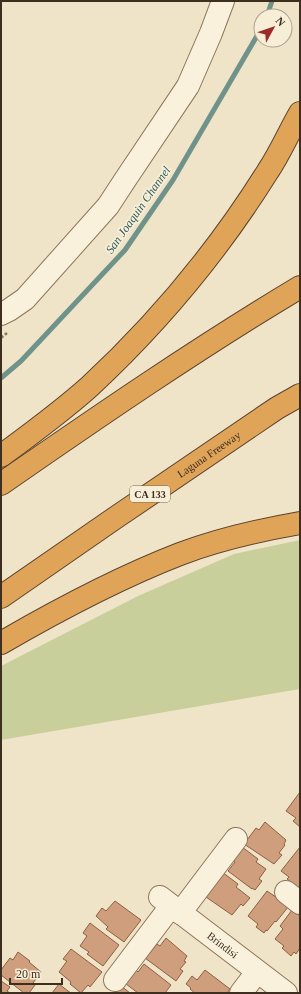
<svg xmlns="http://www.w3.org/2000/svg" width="301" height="994" viewBox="0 0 301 994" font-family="'Times New Roman',serif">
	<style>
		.green { fill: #c9cf9b }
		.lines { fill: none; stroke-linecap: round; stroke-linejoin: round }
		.stream { stroke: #6f938a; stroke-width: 5 }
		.building { fill: #cf9f7d; stroke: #8d5f41 }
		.minor-casing { stroke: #8d765c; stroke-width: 24 }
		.highway-casing { stroke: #5b4430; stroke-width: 24 }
		.path { stroke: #8d765c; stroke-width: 2.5; stroke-dasharray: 3 2; stroke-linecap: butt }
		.minor { stroke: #faf1dc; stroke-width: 22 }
		.highway { stroke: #e0a458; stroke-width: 22 }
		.labels { text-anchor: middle; stroke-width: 3.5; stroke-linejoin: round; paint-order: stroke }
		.shield { fill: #f7eed8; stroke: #756857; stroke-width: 1 }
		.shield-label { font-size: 10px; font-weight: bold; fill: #3d2e20 }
		.street-label { font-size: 11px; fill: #3d2e20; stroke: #f7eed8 }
		.water-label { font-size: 12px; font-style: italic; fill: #2f5d5a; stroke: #f7eed8 }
	</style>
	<rect width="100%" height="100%" fill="#f0e4c8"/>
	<path class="green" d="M300 540V689L1 740V666L138 596 234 554Z"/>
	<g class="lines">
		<path class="stream" d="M267 16 272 1
			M1 378 21 361 125 250 173 180 261 29"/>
	</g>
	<path class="building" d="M300 792V827L293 821 296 818 286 811Z
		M265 822 286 840 284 844 285 845 279 853 282 855 274 864 244 844 256 828 259 830Z
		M242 847 258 859 256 862 266 869 259 879 262 881 255 890 252 888V889L228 871 235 862 232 861Z
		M300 847V889L287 879 289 877 281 871Z
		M222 872 238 884 236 887 250 898 243 906 241 904 232 915 206 897 213 887 211 886Z
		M267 891 289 906 276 922 275 921 267 931 266 930 264 933 256 927 258 924 248 916Z
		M115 901 141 920 124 942 106 929 108 927 96 916 102 908 106 911Z
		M292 910 300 916V948L296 954 294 952 291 956 282 948 284 946 275 939 283 929 280 926Z
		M90 923 119 945 103 966 87 954 89 952 80 946 87 936 83 933Z
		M166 938 187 956 184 961 186 962 180 969 183 971 176 981 145 958 157 944 160 946Z
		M71 949 102 972 90 987 88 985 81 993 70 984 71 982 59 972 67 961 63 959Z
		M18 952 30 961 29 962 41 972 33 983 35 985 29 993 26 992 24 993 1 975V970L10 958 13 960Z
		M144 964 171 985 165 993H138L126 984 136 970 138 972Z
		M205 970 230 989 227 993H195L190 989 191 988 186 984 192 976 197 980Z
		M1 981 10 987 7 991 10 993H1Z
		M59 984 68 991 71 993H52Z
		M121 986 130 993H116Z"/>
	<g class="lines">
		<defs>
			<g id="minor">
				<path d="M1 314 9 310 25 299 108 206 125 180 188 86 211 33 223 1"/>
				<path d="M286 892 300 903"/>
				<path id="s1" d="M160 897 286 993"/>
				<path d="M180 913 236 839"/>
				<path d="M115 980 171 906"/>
				<path d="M241 993 257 972"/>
			</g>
			<g id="highway">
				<path d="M1 456C31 434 61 412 89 387 158 323 218 251 268 171 280 153 289 132 300 113"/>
				<path d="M1 484C99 416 198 348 300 287"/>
				<path id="s2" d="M1 597 115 518 277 408 300 395"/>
				<path d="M1 643C58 610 118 578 180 554 219 539 260 530 300 523"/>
			</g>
		</defs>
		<use href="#minor" class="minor-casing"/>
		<use href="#highway" class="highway-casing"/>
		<path class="path" d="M1 338 7 333"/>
		<use href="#minor" class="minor"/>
		<use href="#highway" class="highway"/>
	</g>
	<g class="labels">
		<rect class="shield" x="130" y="486" width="40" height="16" rx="3"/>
		<g class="shield-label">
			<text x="150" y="498">CA 133</text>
		</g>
		<g class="street-label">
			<text dy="4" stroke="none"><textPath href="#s2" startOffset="252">Laguna Freeway</textPath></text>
			<text dy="4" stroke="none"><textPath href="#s1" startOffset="79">Brindisi</textPath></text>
		</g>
		<g class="water-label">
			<text transform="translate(138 210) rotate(-55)" y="4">San Joaquin Channel</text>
		</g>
	</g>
	<rect width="301" height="994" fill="none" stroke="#3d2e20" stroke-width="4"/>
	<g transform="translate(273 28) rotate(50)"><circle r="19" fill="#f7eed8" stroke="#ada18e"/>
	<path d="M0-3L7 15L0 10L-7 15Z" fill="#9e2a2b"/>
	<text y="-6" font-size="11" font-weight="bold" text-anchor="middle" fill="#3d2e20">N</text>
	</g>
	<path d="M10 978v6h52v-6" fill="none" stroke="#3d2e20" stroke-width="2"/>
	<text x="16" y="978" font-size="12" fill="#3d2e20" stroke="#f7eed8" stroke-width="3" paint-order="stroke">20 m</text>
</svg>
